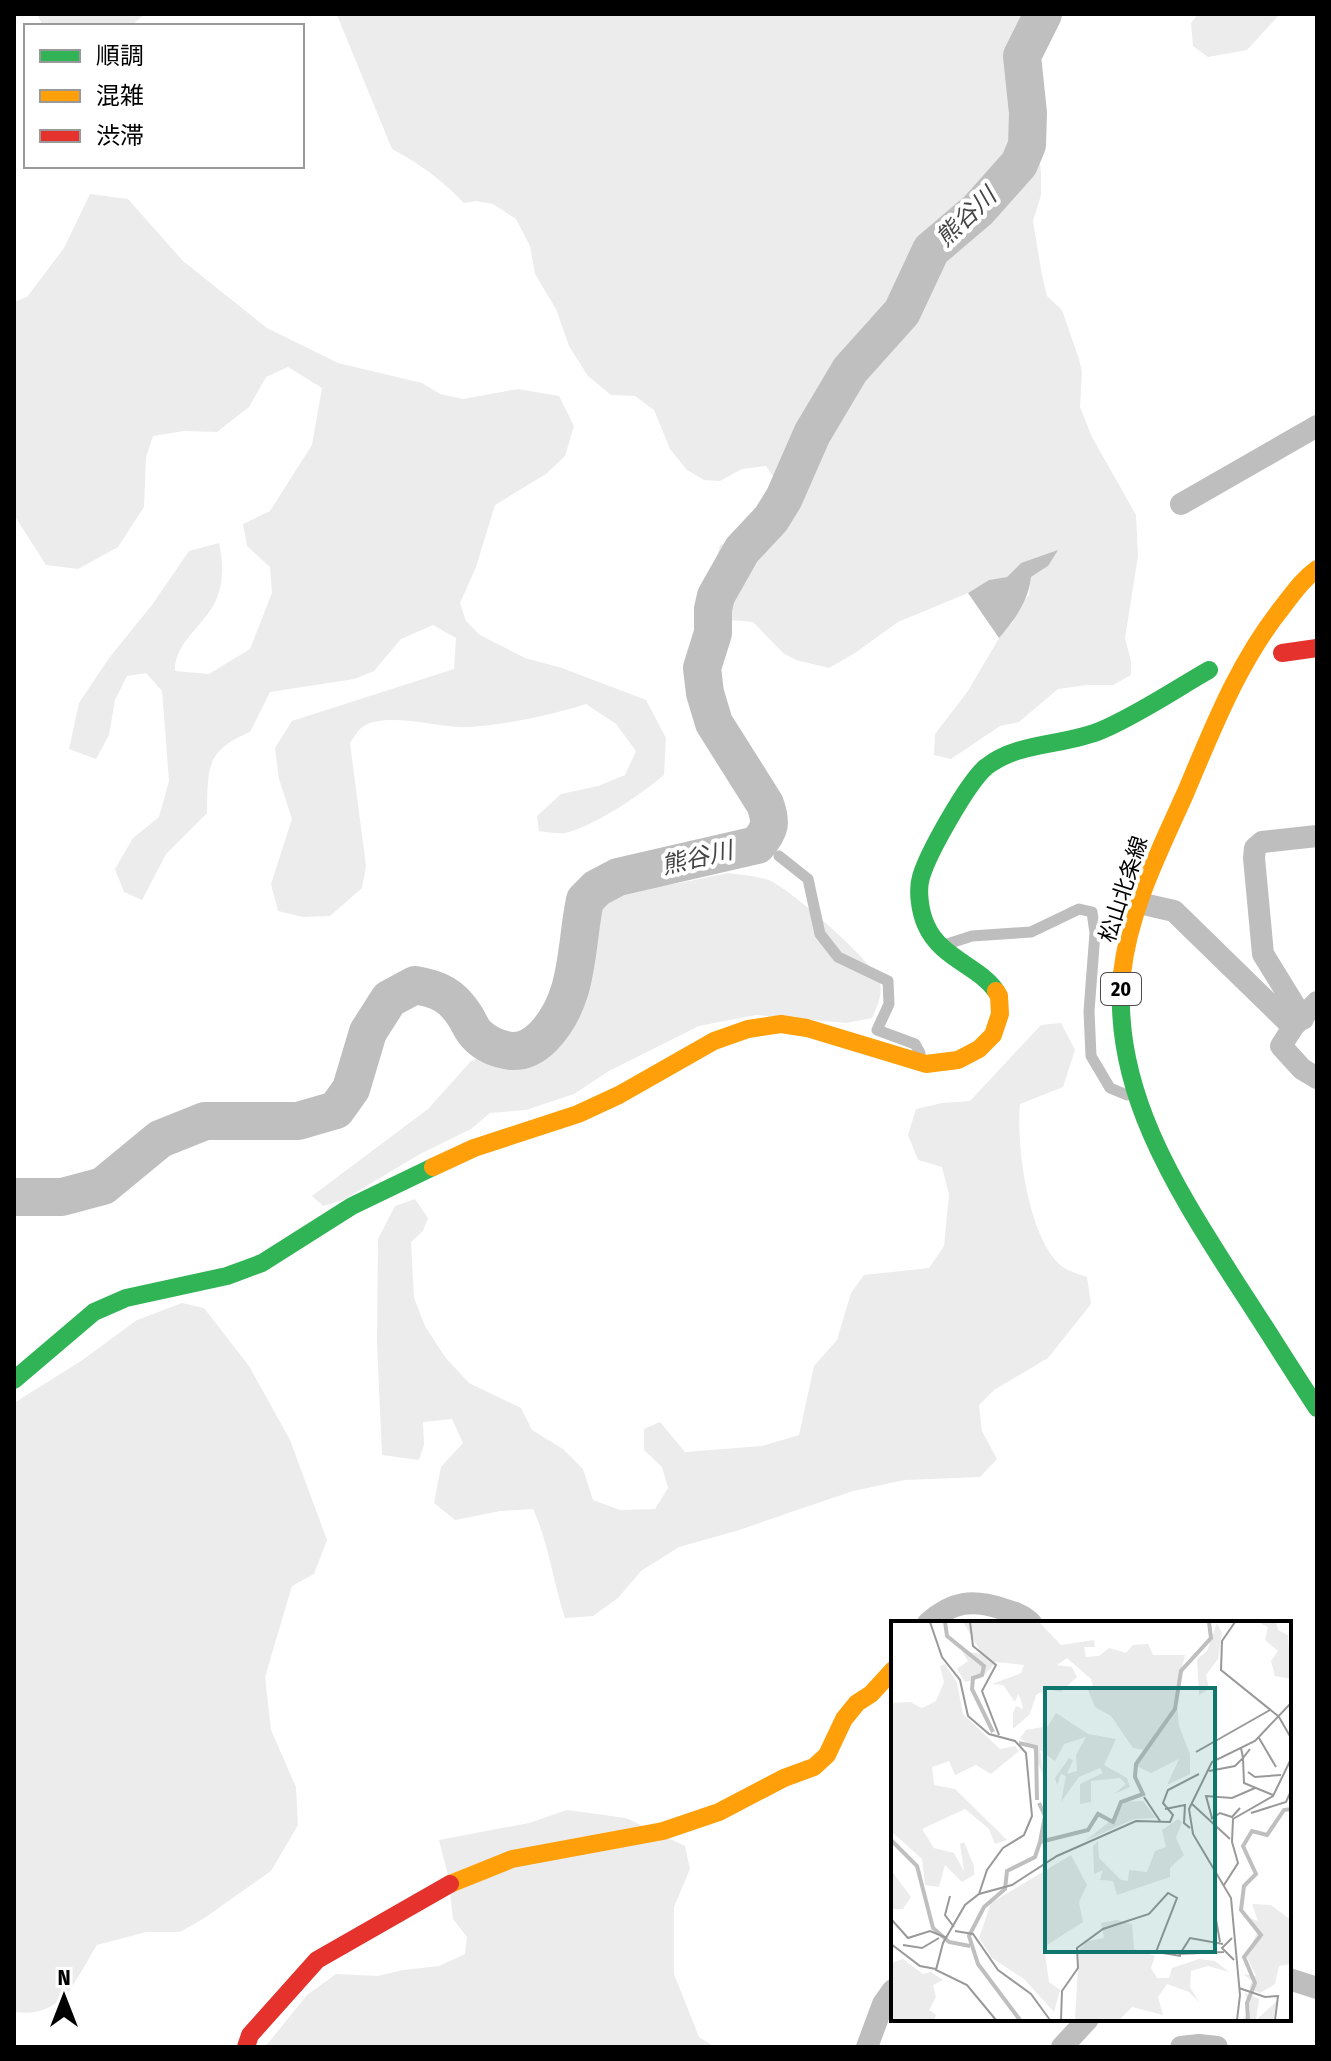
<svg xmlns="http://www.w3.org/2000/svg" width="1331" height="2061" viewBox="0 0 1331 2061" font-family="'Fira Sans Condensed','Noto Sans JP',sans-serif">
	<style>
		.green { fill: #ececec }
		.water { fill: #bfbfbf }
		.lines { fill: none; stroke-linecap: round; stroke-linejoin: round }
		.river { stroke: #bfbfbf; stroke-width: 38 }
		.lane { stroke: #bebebe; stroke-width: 11 }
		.street { stroke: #bebebe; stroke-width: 22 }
		.fast { stroke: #30b455; stroke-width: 18 }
		.slow { stroke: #ff9f0a; stroke-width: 18 }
		.jam { stroke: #e5322d; stroke-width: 18 }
		.labels { text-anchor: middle; stroke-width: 8; stroke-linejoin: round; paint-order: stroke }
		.shield { fill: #fff; stroke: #4c4c4c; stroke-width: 2 }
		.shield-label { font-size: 20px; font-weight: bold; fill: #000 }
		.street-label { font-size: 22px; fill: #000; stroke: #fff }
		.water-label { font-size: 24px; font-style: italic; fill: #444; stroke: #fff }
		.inset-river { fill: none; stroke: #bfbfbf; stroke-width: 4 }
		.inset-road { fill: none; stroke: #999; stroke-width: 2 }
		.view { fill: #0f766e; fill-opacity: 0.15; stroke: #0f766e; stroke-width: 4 }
		.inset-edge { fill: none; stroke: #000; stroke-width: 4 }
	</style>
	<rect width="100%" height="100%" fill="#fff"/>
	<path class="green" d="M37 14H145L131 26H43Z
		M1029 14 1024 41 1041 172V195L1033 221 1042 275 1047 296 1062 310 1079 359 1082 372 1080 407 1092 437 1136 515 1138 556 1125 638 1131 661V675L1113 685H1087L1058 689 1019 722 1000 726 951 759 934 755 935 734 968 691 999 638 1013 622 1016 611 1029 595 1031 577 1048 566 1021 563 1007 577 989 580 968 593 898 622 855 653 829 668 796 660 783 653 753 622 730 620 713 612 712 582 720 545 760 528 778 500 777 482 766 466 742 469 720 481 704 480 687 470 670 449 654 410 635 396 611 395 588 376 569 346 556 309 535 274 530 246 516 219 493 204 476 201 464 203C443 181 419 163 392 149L337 15Z
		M1198 14H1280L1247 50 1208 57 1193 46 1191 23Z
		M90 194 128 199 183 261 267 328 338 363 422 383 440 394 463 399 518 389 559 396 574 426 565 456 546 474 495 505 476 567 460 603 466 621 480 635 525 658 562 668 646 700 666 738 664 775C640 795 595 826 565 833 557 834 547 832 539 831L537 816 561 794 598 786 625 775 636 751 616 724 586 704C552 715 500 726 465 727 438 728 383 710 361 728 357 732 353 738 350 743L366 866 362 888 330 916 303 917 278 911 271 884 292 819 279 779 275 748 292 721 454 669 456 638 433 625 401 639 374 671 354 679 270 692 250 732C205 751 208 768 207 813L166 854 142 900 124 892 115 869 133 838 159 817 169 781 162 691 146 673 127 676 115 700 109 735 96 759 69 749 79 703 109 658 152 605 189 551 219 543C224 564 224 587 213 606 200 628 174 645 175 671L209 674 250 649 272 593 270 567 247 546 243 524 270 511 312 445 322 388 288 367 266 377 249 407 217 432 184 431 153 436 146 457 144 507 118 547 78 569 46 565 14 515V302L27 297 64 248Z
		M728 873C742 875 759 876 771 881 793 892 873 961 880 982 883 993 877 1008 872 1018L846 1023 756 1015 699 1026 609 1071 574 1094 526 1110 490 1113 471 1129 420 1154 343 1200 323 1206 312 1196 428 1109 471 1061 516 1039 544 1018 572 970 592 911 618 892 680 883Z
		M1061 1023 1075 1050 1063 1087 1020 1104C1016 1146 1028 1234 1059 1264 1066 1271 1079 1274 1087 1277L1091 1304 1048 1358 994 1390 979 1405 982 1431 997 1459 980 1477 905 1480 853 1491 736 1531 679 1547 641 1571 618 1598 593 1616 565 1618C553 1582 549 1544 533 1509L500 1511 455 1520 434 1503 441 1467 463 1443 452 1419 423 1422 424 1445 419 1460 382 1455 377 1343 378 1239 395 1206 415 1199 428 1218 423 1231 411 1242 414 1298 425 1326 445 1357 469 1383 521 1408 532 1430 563 1449 583 1469 593 1500 620 1510 655 1509 668 1488 662 1467 644 1450V1429L660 1422 685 1452 762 1446 799 1435 814 1366 837 1340 851 1293 864 1275 929 1268 944 1246 949 1195 942 1167 918 1160 908 1135 916 1109 942 1103 970 1101 1041 1025Z
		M182 1303 204 1308 249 1366 290 1440 327 1540 314 1574 292 1586 265 1677 271 1730 296 1787 298 1825 271 1871 203 1919 180 1932H146L97 1945C75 1980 63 2019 14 2012V1403L81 1361 137 1320Z
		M567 1810 626 1818 685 1846 690 1869 674 1907V1974L699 2037 715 2047H265L307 1995 336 1974 378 1976 403 1970 439 1966 465 1954 467 1937 453 1919 448 1875 439 1840 529 1823Z"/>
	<path class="water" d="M1058 550 1048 566 1031 577C1029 600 1014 621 999 638L968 593 989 580 1007 577 1021 563Z"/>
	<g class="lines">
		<path class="river" d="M14 1197H62L103 1186 160 1139 205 1121H298L336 1110 351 1089 368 1032 389 999 415 985C438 989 452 995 465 1016 469 1022 472 1031 478 1036 487 1045 498 1049 511 1051 524 1052 534 1046 543 1037 580 999 575 948 585 900L597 888 618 877 757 845C770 830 772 823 765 804L714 723 705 693 702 668 713 633V609L716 596 742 550 771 519 784 498 812 434 850 370 902 312 931 250 978 210 1019 164 1027 145 1028 113 1022 56 1043 14"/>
		<path class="lane" d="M779 856 808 879 820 934 838 957 888 981 889 1004 877 1030 915 1044 920 1053
			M944 945 972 936 1031 932 1079 909 1092 912 1095 933 1089 1011 1091 1056 1110 1088 1127 1095"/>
		<path class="street" d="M1181 504 1317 426
			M1139 903 1174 911 1293 1027
			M1317 1002 1293 1027 1281 1046 1302 1069 1317 1078
			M1303 1019 1263 954 1254 858 1255 848 1262 842 1317 836
			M928 1623C952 1601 973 1599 1003 1609 1014 1612 1023 1615 1031 1623
			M1289 1979 1317 1988
			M867 2047 883 2004 893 1990
			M1062 2047 1088 2019
			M1181 2047 1199 2045 1217 2047"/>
		<path class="fast" d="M1122 974C1111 1090 1177 1190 1237 1284 1264 1325 1290 1367 1317 1408
			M996 991C979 966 940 958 926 925 920 912 917 890 921 877 928 853 968 782 986 767 1019 741 1066 746 1102 730 1139 714 1174 690 1209 670
			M14 1380 94 1312 126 1298 227 1276 262 1263 352 1206 433 1167"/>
		<path class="slow" d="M1122 974C1129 910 1159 852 1185 794 1213 728 1238 662 1284 605 1294 592 1303 579 1317 569
			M433 1167 474 1148 578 1114 619 1095 714 1041 748 1029 781 1024 807 1028 926 1064 958 1060 979 1049 993 1035 1000 1014 999 996 996 991
			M450 1884 512 1859 663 1831 719 1812 784 1778 814 1767 827 1755 844 1719 857 1703 871 1694 893 1670"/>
		<path class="jam" d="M1282 653 1317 648
			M246 2047 250 2035 317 1960 450 1884"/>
	</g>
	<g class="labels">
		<rect class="shield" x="1101" y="973" width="40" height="32" rx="6"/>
		<g class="shield-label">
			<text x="1121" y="996">20</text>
		</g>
		<g class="street-label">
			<text transform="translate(1123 889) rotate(-72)" y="8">松山北条線</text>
		</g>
		<g class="water-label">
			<text transform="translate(966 217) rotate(-44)" y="8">熊谷川</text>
			<text transform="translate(697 858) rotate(-13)" y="8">熊谷川</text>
		</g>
	</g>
	<g transform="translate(891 1621)">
		<rect width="400" height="400" fill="#fff"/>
		<path d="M72 1H148L170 24 203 19 204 26H193L195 36 208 35 218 27 235 32 242 24 257 23 262 34H294L285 72 288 105 299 133V153L276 164 288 138 260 152 245 145 253 129 242 127 220 95 204 86 197 69 203 68 200 58 176 37 166 44 181 46 186 56 170 71 156 68 145 74 139 93 122 108V92L125 85 132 88 130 79 127 73 124 81 112 64 101 63 130 52 133 44 105 41 91 57 74 61 66 48 77 40 71 30 91 33ZM367 1H385L387 9 397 14 400 58 384 55 380 40 387 30 374 19 377 6ZM326 2 331 12 327 38 315 54 318 68 308 74 306 38 316 30ZM54 43 66 62 72 93 109 128 124 125 128 130 100 153 85 144 64 154 58 140 41 146 43 164 64 168 116 219 104 223 98 208 74 188 31 208 43 227 63 232 73 250 69 223 73 221 83 245V254L71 261 54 244 48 266 34 264 31 238 0 210V82L19 81 31 87 45 80 53 61 49 45ZM165 92 197 113 225 118 213 144 236 157 239 166 223 173 235 163 229 157 200 160V181L189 183V163L212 152 209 147 188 156 170 181 175 155 170 153 166 164 164 157 178 137 182 139 176 153 186 150 185 134 195 116 173 123 164 140 149 129 154 160 141 126 129 117 135 109 157 105ZM252 180 265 197 243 198 194 220 223 197 233 181ZM287 198 291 201 285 217 293 234 279 247V256L226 274 222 260 209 259 212 249 203 253 202 225 207 220 208 237 230 259 237 260 238 249 256 251 264 230 275 226 271 209ZM180 234 196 264 188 281 192 301 153 326 158 361 169 369 163 391 133 358 101 337 88 317 100 282ZM0 249 20 276 12 288H0ZM361 283 380 284 400 299V343L388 345 384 363 369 372 358 367 361 360 352 353 365 355 356 336 366 311 353 295 367 300ZM226 299 241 303 243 328 264 335 260 347 266 357H278L281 347 308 338 324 340 338 351 317 345 300 350 299 366 308 381 298 371 276 363 267 376 272 394 241 386 228 399H184L188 329 197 320 213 317 210 302ZM12 338 32 353 40 351 52 359 42 364 45 376 38 389 45 394 43 399H0V342ZM354 372 368 378 365 399 386 380 382 399H351L359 389Z" fill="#ececec"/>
		<path class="inset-river" d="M54 1 56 15 93 45 91 54 82 57 81 68 102 111M128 122 145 126 146 179M148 182 154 195 149 221M0 219 26 245 42 307 58 321 79 325M129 399 87 343 78 315 93 286 114 268 116 250 144 236 149 221 197 209 207 193 222 201 230 181 252 173 244 156 245 143 284 88 290 50 320 17 318 1M357 399 356 382 364 362 353 336 370 314 350 289 353 265 365 253 352 225 361 210 376 214 393 189 400 188"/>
		<path class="inset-road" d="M39 1 51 36 69 59 77 95 98 113 124 120 135 132 141 195 133 214 112 227 96 249 88 273M79 1 82 25 105 44 91 70 108 114M344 1 331 20 330 49 387 95M388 96 400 117M368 117 385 146M359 128 352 137 353 162 382 174M305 131 379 89M318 150 344 145 352 137 350 127M357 151 364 156 390 154M253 176 269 200M301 183 339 218M274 188 294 184 293 202 299 207M360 192 395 181 400 170M321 197 315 175 341 177 364 167M320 198 329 192 341 196 349 187M333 264 347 242 341 221 342 198 382 175 400 138M59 275 54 294 63 306M324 293 329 321M0 298 17 317 39 310 56 317M64 310 82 313 107 349 140 373 159 399M341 317 331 327 343 339M0 323 29 345 45 348M332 323 299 317 289 333 333 331M12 324 31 327 48 317M348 367 374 376 387 375 384 399M105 399 76 364 45 349 52 322 74 284 88 273 121 264 166 235 245 200 279 201 282 194 272 182 277 169 308 153M170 399 171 370 187 347 186 327 212 308 258 293 277 272 286 277 265 331 290 335M346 399 349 374 340 277 302 213 298 188 321 141 364 120 400 82"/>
		<path class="view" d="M154 67H324V331H154Z"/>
		<rect width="400" height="400" class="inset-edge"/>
	</g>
	<rect width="1331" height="2061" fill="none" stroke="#000000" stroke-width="32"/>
	<rect x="24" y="24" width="280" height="144" fill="#ffffff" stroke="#999999" stroke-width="2"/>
	<rect x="40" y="50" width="40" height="12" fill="#30b455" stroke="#999999" stroke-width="2"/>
	<text x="96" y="64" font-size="24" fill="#000000">順調</text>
	<rect x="40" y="90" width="40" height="12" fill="#ff9f0a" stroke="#999999" stroke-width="2"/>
	<text x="96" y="104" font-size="24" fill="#000000">混雑</text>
	<rect x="40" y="130" width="40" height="12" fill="#e5322d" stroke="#999999" stroke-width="2"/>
	<text x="96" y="144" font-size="24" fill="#000000">渋滞</text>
	<g transform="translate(64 1997)" stroke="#ffffff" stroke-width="6" paint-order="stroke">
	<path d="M0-6L14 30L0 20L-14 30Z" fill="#000000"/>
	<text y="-12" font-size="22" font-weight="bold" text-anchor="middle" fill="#000000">N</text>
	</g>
</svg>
